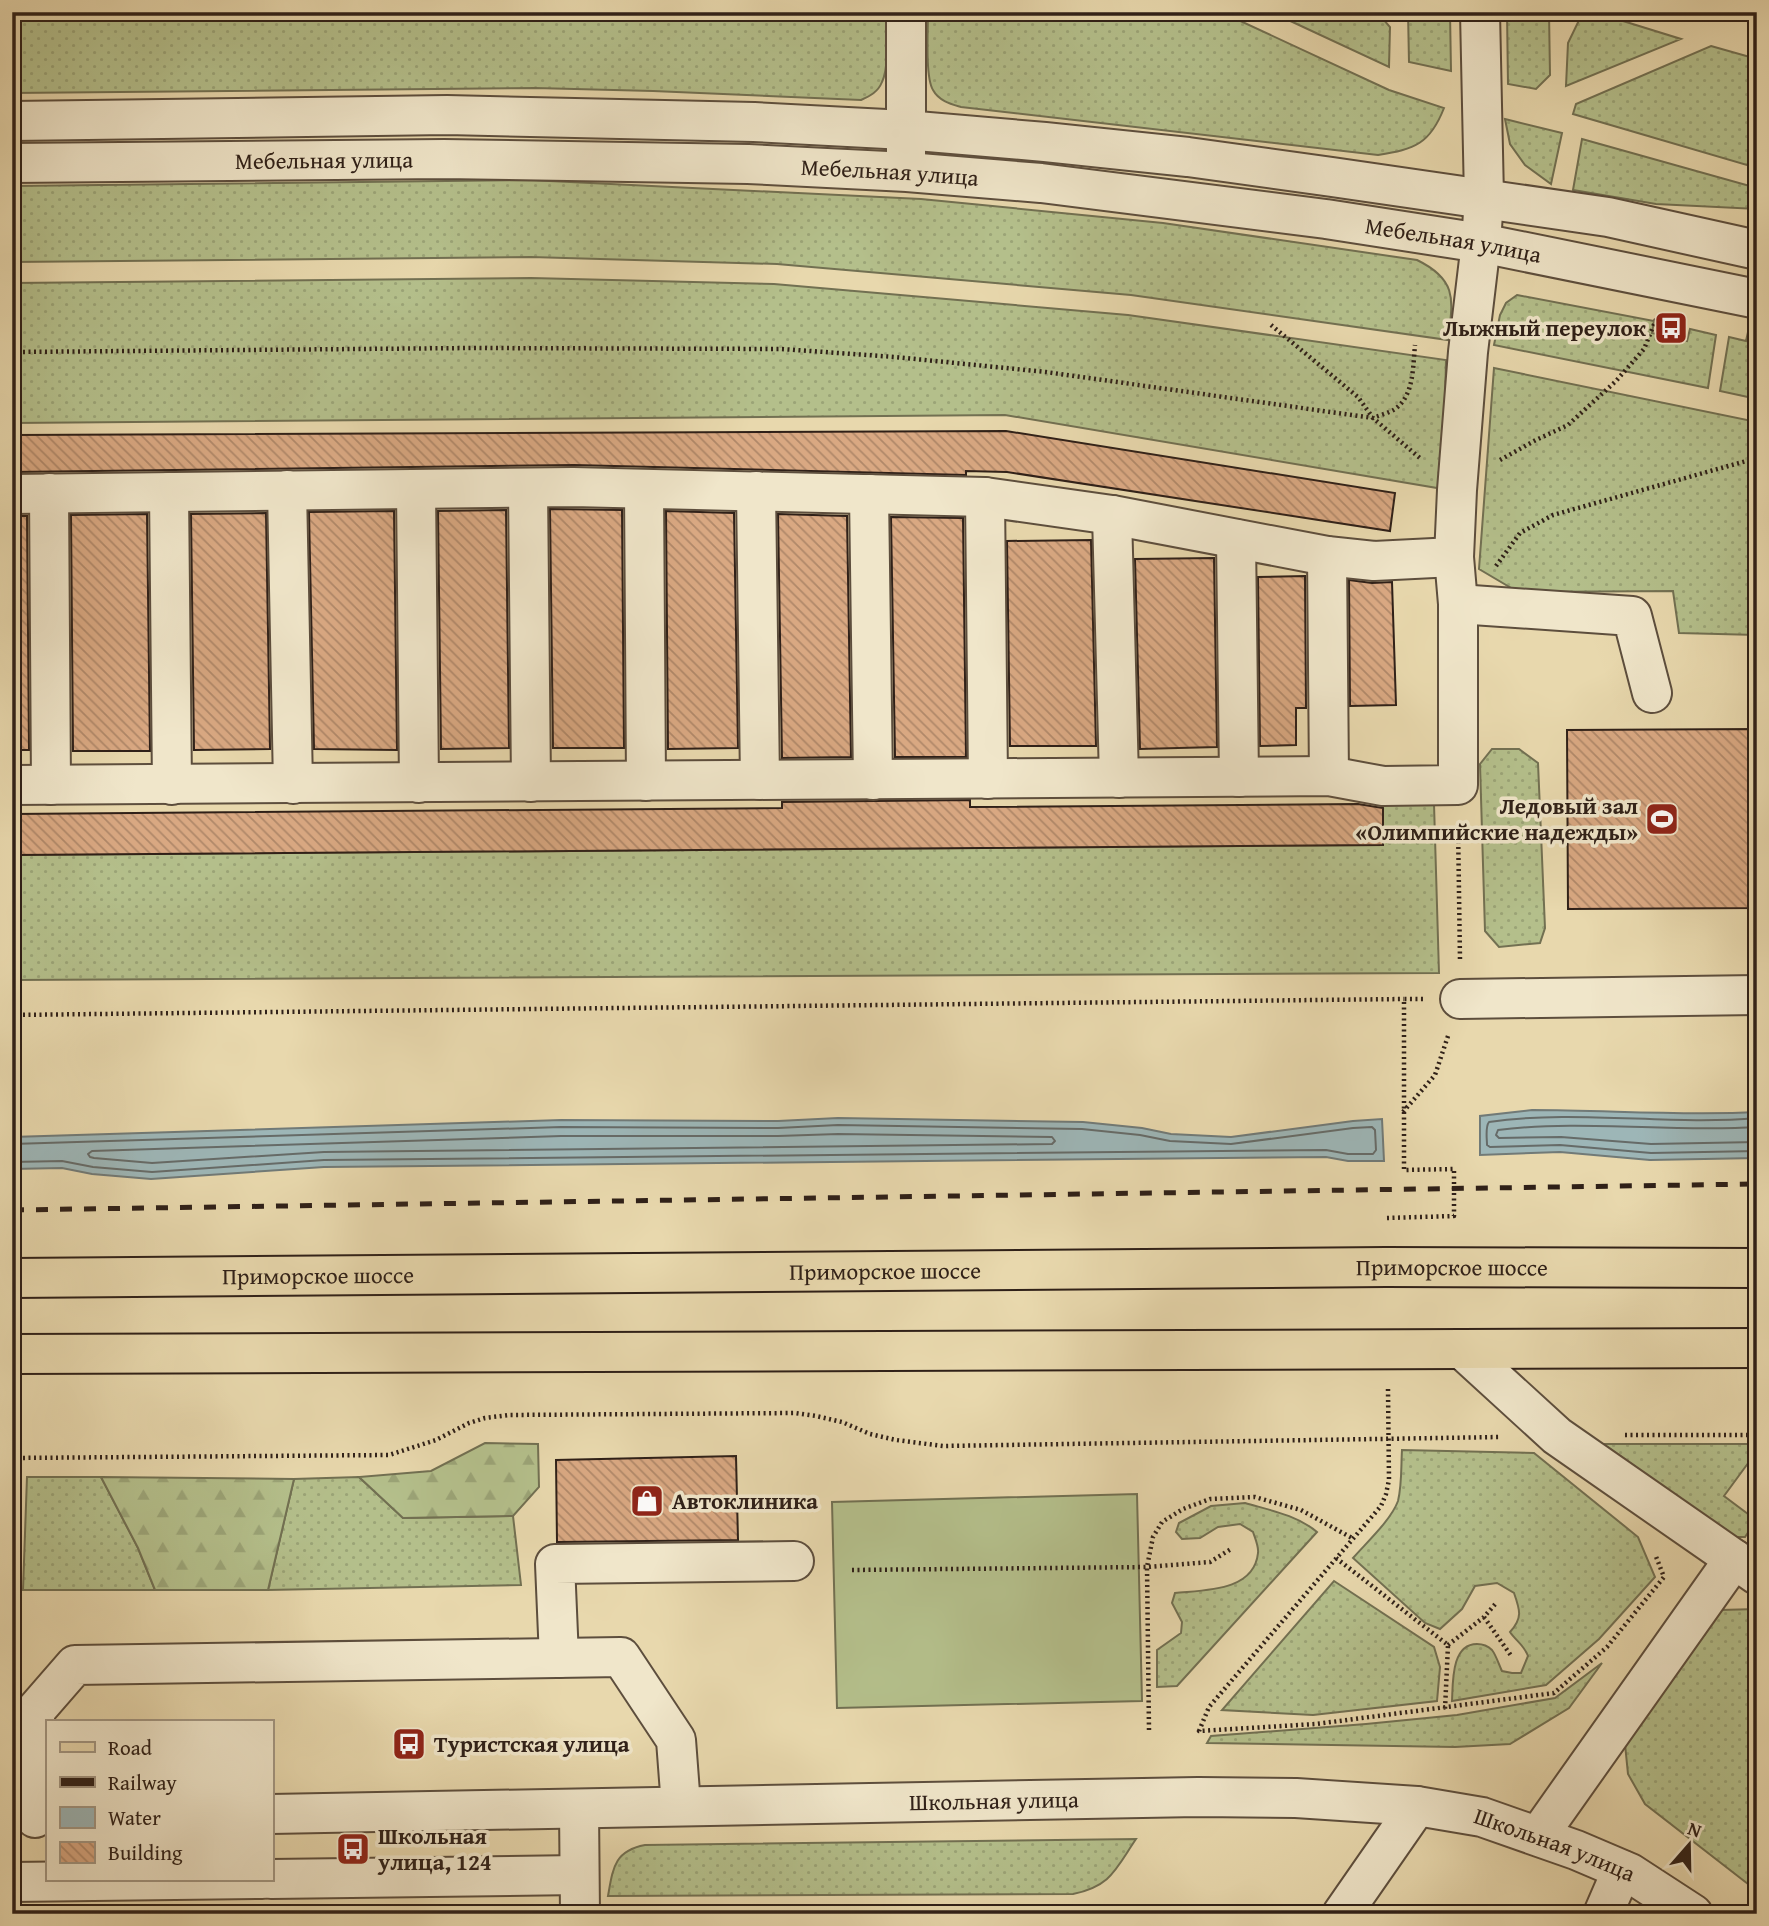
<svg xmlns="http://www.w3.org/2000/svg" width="1769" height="1926" viewBox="0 0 1769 1926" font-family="'Gentium Book Plus',serif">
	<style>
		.grass { fill: url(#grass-dots); stroke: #727052; stroke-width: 2 }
		.forest { fill: url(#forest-firs); stroke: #727052; stroke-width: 2 }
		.pitch { fill: #b4bf8b; stroke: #727052; stroke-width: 2 }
		.water { fill: #9db6b7; stroke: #717a77; stroke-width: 2 }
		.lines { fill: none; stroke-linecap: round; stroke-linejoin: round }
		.shore { stroke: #666b68; stroke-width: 2 }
		.building { fill: url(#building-back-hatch); stroke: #2f2018; stroke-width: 2 }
		.minor-casing { stroke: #5d4e3d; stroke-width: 42 }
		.major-casing { stroke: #2f2018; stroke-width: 42 }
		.path { stroke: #2f2018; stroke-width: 4.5; stroke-dasharray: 2 3.5; stroke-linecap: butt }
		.minor { stroke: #f0e6ca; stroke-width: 38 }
		.major { stroke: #e8d8ad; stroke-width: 38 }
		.rail { stroke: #2f2018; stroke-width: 5; stroke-dasharray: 12 12; stroke-linecap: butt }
		.labels { text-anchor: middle; stroke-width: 7; stroke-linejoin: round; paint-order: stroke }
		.street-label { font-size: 23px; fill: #2f2018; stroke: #f0e6ca }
		.poi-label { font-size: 23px; font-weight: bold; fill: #2f2018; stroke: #f0e6ca; text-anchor: start }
	</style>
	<defs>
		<pattern id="grass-dots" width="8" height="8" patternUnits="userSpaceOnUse" patternTransform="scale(1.75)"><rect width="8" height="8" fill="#b4bf8b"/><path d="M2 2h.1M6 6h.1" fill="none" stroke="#9ba477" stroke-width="1.8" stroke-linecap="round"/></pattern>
		<pattern id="forest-firs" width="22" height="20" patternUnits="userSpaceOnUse" patternTransform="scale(1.75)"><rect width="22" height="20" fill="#b4bf8b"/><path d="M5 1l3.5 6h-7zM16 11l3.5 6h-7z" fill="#9ba477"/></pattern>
		<pattern id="building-back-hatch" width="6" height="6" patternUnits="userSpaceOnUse" patternTransform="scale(1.75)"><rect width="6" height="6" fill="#d9a882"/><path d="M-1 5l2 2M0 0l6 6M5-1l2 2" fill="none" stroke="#b08869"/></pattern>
	</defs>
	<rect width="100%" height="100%" fill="#e8d8ad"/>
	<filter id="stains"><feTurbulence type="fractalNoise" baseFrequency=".00286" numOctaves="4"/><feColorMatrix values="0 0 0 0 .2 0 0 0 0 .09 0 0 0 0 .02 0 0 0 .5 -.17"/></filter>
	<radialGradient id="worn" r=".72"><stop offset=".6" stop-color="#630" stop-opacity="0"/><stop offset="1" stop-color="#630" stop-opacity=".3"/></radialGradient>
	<path class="grass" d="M12 12H886C886 31 890 65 882 82 878 92 870 96 861 100L653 91 535 88 12 93Z
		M928 12H1221L1389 90 1444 108C1430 144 1415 149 1378 155L961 107C951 104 939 101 933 90 925 77 928 29 928 12Z
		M1271 12H1377L1390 27 1389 67Z
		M1408 12H1450L1451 71 1409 62Z
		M1507 12H1549L1550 75 1536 89 1508 84Z
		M1583 12H1594L1681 39 1566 86 1568 43Z
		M1711 46 1757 59V168L1573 114 1576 104Z
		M1505 119 1562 133 1551 184 1525 165 1510 144Z
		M1582 139 1757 188V209L1656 204 1573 190Z
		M529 180 921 199 1163 223 1417 260C1458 280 1453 300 1448 340L1131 295 777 264 531 257 12 262V186Z
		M531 278 774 284 1128 315 1446 360 1443 489 1005 415 12 423V283Z
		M1517 295 1654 321 1652 333 1687 341 1690 329 1716 335 1708 388 1494 345 1500 315 1506 303Z
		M1750 323 1757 324V399L1720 391 1729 337 1746 341Z
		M1494 368 1757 422V635L1679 633 1673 591 1518 592 1479 569Z
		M1492 749H1519L1538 763 1545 928 1540 943 1499 947 1485 931 1480 764Z
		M1383 803 1434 804 1439 973 12 980V855L1383 845Z
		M1603 1444H1757V1451L1724 1496 1752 1517 1753 1525 1745 1537H1735Z
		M1402 1450 1534 1453 1638 1537 1655 1577 1599 1639 1546 1685 1452 1701C1453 1683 1451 1644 1477 1644 1482 1644 1488 1646 1492 1650 1496 1655 1499 1665 1502 1671L1512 1673H1521L1528 1656C1524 1645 1516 1641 1510 1632 1523 1618 1520 1610 1514 1593L1497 1583 1475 1586 1462 1609 1440 1629 1425 1623 1353 1558C1367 1542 1391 1520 1398 1501 1402 1485 1401 1466 1402 1450Z
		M27 1477H101L138 1548 155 1590H23Z
		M359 1477 403 1518 513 1516 521 1585 268 1590 294 1479Z
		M1245 1503C1269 1510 1297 1515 1317 1532L1177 1686 1157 1687V1650L1181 1633 1182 1622 1172 1603 1175 1593C1203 1590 1254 1592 1258 1553 1259 1547 1255 1538 1253 1532L1240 1524 1218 1527 1200 1538 1182 1539 1176 1532 1179 1523 1211 1506Z
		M1334 1581 1434 1647 1440 1667 1437 1701 1313 1715 1222 1710Z
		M1757 1609V1891L1645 1804 1628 1774 1624 1734 1720 1610Z
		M1602 1663 1569 1708 1510 1744 1455 1747 1207 1743 1211 1736 1366 1724 1457 1715 1555 1698Z
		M1136 1839C1115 1870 1111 1886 1073 1894L608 1896C613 1868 614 1851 645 1845Z"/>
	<path class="forest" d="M485 1443 538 1444 539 1487 513 1516 403 1518 359 1477 431 1471Z
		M101 1477 294 1479 268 1590H155L138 1548Z"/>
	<path class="pitch" d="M1137 1494 1142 1701 837 1708 832 1502Z"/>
	<path class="water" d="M1532 1110C1607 1110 1682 1116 1757 1112V1158L1650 1160 1560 1152 1480 1155V1116Z
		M838 1118 1083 1122 1142 1128 1171 1134 1231 1137 1353 1121 1382 1119 1384 1161H1348L1326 1157 324 1167 151 1179 92 1174 62 1168 12 1169V1137L561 1120 778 1121Z"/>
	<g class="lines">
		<path class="shore" d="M1757 1118C1668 1126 1578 1109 1489 1122 1485 1127 1487 1138 1487 1145L1490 1147 1560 1145 1651 1153 1757 1151
			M1757 1127C1671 1133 1584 1119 1498 1130L1496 1135 1499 1138 1561 1137 1651 1144 1757 1142
			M838 1134 1052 1137 1055 1141 1052 1144 324 1152 152 1163 94 1158 90 1157 88 1154 92 1151 561 1136H778Z
			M12 1144 561 1127 778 1128 838 1125 1082 1129 1140 1135 1170 1141 1231 1144 1353 1128 1372 1127 1375 1130 1376 1150 1373 1154H1348L1326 1150 324 1160 152 1172 93 1167 62 1161 12 1162"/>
	</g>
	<path class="building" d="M1006 431 1395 493 1390 531 1007 472 966 471V475L574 465 12 472V435Z
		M550 509 622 510 624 748H553Z
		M506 510 509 748 441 749 438 511Z
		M394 511 397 750 314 749 309 512Z
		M666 511 734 513 738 748 668 749Z
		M266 513 270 749 194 750 191 514Z
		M147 514 150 751H73L71 515Z
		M778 514 847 516 851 757 782 758Z
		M12 516H27L29 750H12Z
		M891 517 963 518 966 757H895Z
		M1091 540 1096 746H1010L1007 541Z
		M1214 558 1217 747 1140 749 1135 559Z
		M1305 576 1306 708H1296V745L1260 746 1258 577Z
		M1349 580 1372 583 1392 582 1396 705 1350 706Z
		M1757 729V908L1568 909 1567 730Z
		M970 800V807L1358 804 1383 808V845L12 855V814L782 808V802Z
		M736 1456 738 1540 557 1542 556 1460Z"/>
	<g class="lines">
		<defs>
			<g id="minor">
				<path d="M906 12V156"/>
				<path d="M12 121 447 115 754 122 905 130 1045 142 1188 157 1332 177 1608 217 1757 250"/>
				<path id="s1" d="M12 163 444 159 748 164 907 172 1041 183 1326 219 1481 243 1757 299"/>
				<path d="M528 488 531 782"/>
				<path d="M416 489 419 783"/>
				<path d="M644 489 646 781"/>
				<path d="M287 490 293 784"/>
				<path d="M756 491 760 780"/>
				<path d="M169 492 172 785"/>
				<path d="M49 493 51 785"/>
				<path d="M12 494 573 487 985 497 1112 515 1327 556 1374 561 1454 557"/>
				<path d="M869 494 873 780"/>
				<path d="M985 497 988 779"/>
				<path d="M1112 515 1119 778"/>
				<path d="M1236 539 1239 777"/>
				<path d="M1327 556 1329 776"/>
				<path d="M1458 604 1632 616 1652 693"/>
				<path d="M12 785 1329 776 1383 786 1458 785V604L1454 557 1457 490 1468 352 1481 243 1484 198 1480 12"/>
				<path d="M1460 999 1757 995"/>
				<path d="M1464 1351 1557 1436 1757 1575"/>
				<path d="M559 1658 555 1564 794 1561"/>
				<path d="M579 1809 580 1914"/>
				<path id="s2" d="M271 1814 1198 1797 1296 1798 1417 1806 1482 1817 1576 1850 1630 1873 1693 1914"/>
				<path d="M35 1818V1711L75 1665 621 1657 676 1740 681 1806"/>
				<path d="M1538 1836 1734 1559"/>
				<path d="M271 1879 579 1875"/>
				<path d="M12 1882 262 1879"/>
				<path d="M1342 1914 1417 1806"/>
				<path d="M1603 1914 1622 1870"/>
			</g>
			<g id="major">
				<path id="s3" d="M12 1278 1386 1267 1757 1268"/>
				<path d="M12 1354C594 1348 1175 1354 1757 1348"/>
			</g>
		</defs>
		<use href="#minor" class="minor-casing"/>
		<use href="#major" class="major-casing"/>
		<path class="path" d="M1271 325 1358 397 1373 418 1421 459
			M12 352 472 348 782 349 895 357 1046 372 1373 418C1380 415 1389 413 1395 409 1414 396 1413 366 1415 345
			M1500 460 1536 440 1568 425 1616 381 1644 349 1657 317
			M1496 566 1520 533 1553 515 1757 458
			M1458 825 1460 960
			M12 1015 1404 999
			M1403 1112 1435 1075 1448 1036
			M1387 1218 1454 1216V1169L1404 1170V999H1423
			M1388 1389 1389 1480 1386 1494 1381 1506 1209 1707 1199 1731 1316 1724 1554 1693 1607 1647 1664 1577 1655 1554
			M1625 1435H1757
			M12 1458 389 1455 436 1440 469 1423 485 1418 509 1415 795 1413 816 1416 842 1422 870 1434 896 1440 943 1446 1500 1437
			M1336 1558 1448 1645 1445 1709
			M852 1570 1147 1567 1210 1562 1231 1549
			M1484 1617 1512 1657
			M1448 1645 1484 1617 1497 1602
			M1149 1730 1147 1567 1153 1537 1162 1522 1183 1509 1210 1499 1255 1497 1301 1510 1352 1538"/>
		<use href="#minor" class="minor"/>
		<use href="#major" class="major"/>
		<path class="rail" d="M12 1210 1757 1184"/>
	</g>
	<defs>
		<symbol id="bus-square" viewBox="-11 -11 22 22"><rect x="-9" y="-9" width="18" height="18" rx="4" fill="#8f2418" stroke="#f0e6ca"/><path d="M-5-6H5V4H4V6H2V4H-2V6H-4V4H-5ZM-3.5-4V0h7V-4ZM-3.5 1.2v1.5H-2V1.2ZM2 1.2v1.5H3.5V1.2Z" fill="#fff"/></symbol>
		<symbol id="stadium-square" viewBox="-11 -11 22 22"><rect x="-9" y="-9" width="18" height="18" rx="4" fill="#8f2418" stroke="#f0e6ca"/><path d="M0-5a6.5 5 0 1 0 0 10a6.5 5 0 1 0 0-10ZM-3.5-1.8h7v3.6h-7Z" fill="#fff"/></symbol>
		<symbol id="shop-square" viewBox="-11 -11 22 22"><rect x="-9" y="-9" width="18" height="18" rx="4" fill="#8f2418" stroke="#f0e6ca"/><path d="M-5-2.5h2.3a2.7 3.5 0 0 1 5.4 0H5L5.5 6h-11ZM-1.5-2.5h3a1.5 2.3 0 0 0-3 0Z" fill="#fff"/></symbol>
	</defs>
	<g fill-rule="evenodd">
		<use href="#bus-square" x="1652" y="309" width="38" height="38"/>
		<use href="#stadium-square" x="1643" y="800" width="38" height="38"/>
		<use href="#shop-square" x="628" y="1482" width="38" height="38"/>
		<use href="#bus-square" x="390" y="1725" width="38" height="38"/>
		<use href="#bus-square" x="334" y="1830" width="38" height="38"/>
	</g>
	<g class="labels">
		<g class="street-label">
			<text dy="8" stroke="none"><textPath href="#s1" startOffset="312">Мебельная улица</textPath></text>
			<text dy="8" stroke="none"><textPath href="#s1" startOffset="878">Мебельная улица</textPath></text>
			<text dy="8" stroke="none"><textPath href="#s1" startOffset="1446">Мебельная улица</textPath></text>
			<text dy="8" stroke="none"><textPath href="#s3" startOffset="1440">Приморское шоссе</textPath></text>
			<text dy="8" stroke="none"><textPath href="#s3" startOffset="873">Приморское шоссе</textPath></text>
			<text dy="8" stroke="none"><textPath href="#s3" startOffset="306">Приморское шоссе</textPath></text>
			<text dy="8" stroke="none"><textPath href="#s2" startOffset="723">Школьная улица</textPath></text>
			<text dy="8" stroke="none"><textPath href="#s2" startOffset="1290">Школьная улица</textPath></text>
		</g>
		<g class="poi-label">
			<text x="1646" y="336" text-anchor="end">Лыжный переулок</text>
			<text x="1638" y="814" text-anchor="end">Ледовый зал<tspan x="1638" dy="26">«Олимпийские надежды»</tspan></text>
			<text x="672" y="1509">Автоклиника</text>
			<text x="434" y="1752">Туристская улица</text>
			<text x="378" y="1844">Школьная<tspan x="378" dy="26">улица, 124</tspan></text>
		</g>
	</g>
	<rect width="1769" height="1926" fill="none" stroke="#e8d8ad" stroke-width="42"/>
	<rect x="14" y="14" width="1741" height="1898" fill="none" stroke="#2f2018" stroke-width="3.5"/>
	<rect x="21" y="21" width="1727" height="1884" fill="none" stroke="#2f2018" stroke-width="2"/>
	<rect x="46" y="1720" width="228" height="161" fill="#f0e6ca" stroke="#a39783" stroke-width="2"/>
	<rect x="60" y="1742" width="35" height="10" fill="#e8d8ad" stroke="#a39783" stroke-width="2"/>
	<text x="108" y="1755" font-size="21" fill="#2f2018">Road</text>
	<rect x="60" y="1777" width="35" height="10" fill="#2f2018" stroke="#a39783" stroke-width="2"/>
	<text x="108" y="1790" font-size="21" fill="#2f2018">Railway</text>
	<rect x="60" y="1807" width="35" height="21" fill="#9db6b7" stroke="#a39783" stroke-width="2"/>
	<text x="108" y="1825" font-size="21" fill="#2f2018">Water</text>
	<rect x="60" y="1842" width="35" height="21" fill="url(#building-back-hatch)" stroke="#a39783" stroke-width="2"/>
	<text x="108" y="1860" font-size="21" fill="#2f2018">Building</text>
	<g transform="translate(1689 1845) rotate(20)" stroke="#f0e6ca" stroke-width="5" paint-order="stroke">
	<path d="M0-5L12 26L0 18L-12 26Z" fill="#2f2018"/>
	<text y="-10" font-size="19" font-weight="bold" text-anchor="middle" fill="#2f2018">N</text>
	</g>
	<rect width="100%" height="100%" filter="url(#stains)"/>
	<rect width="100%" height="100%" fill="url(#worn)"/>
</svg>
